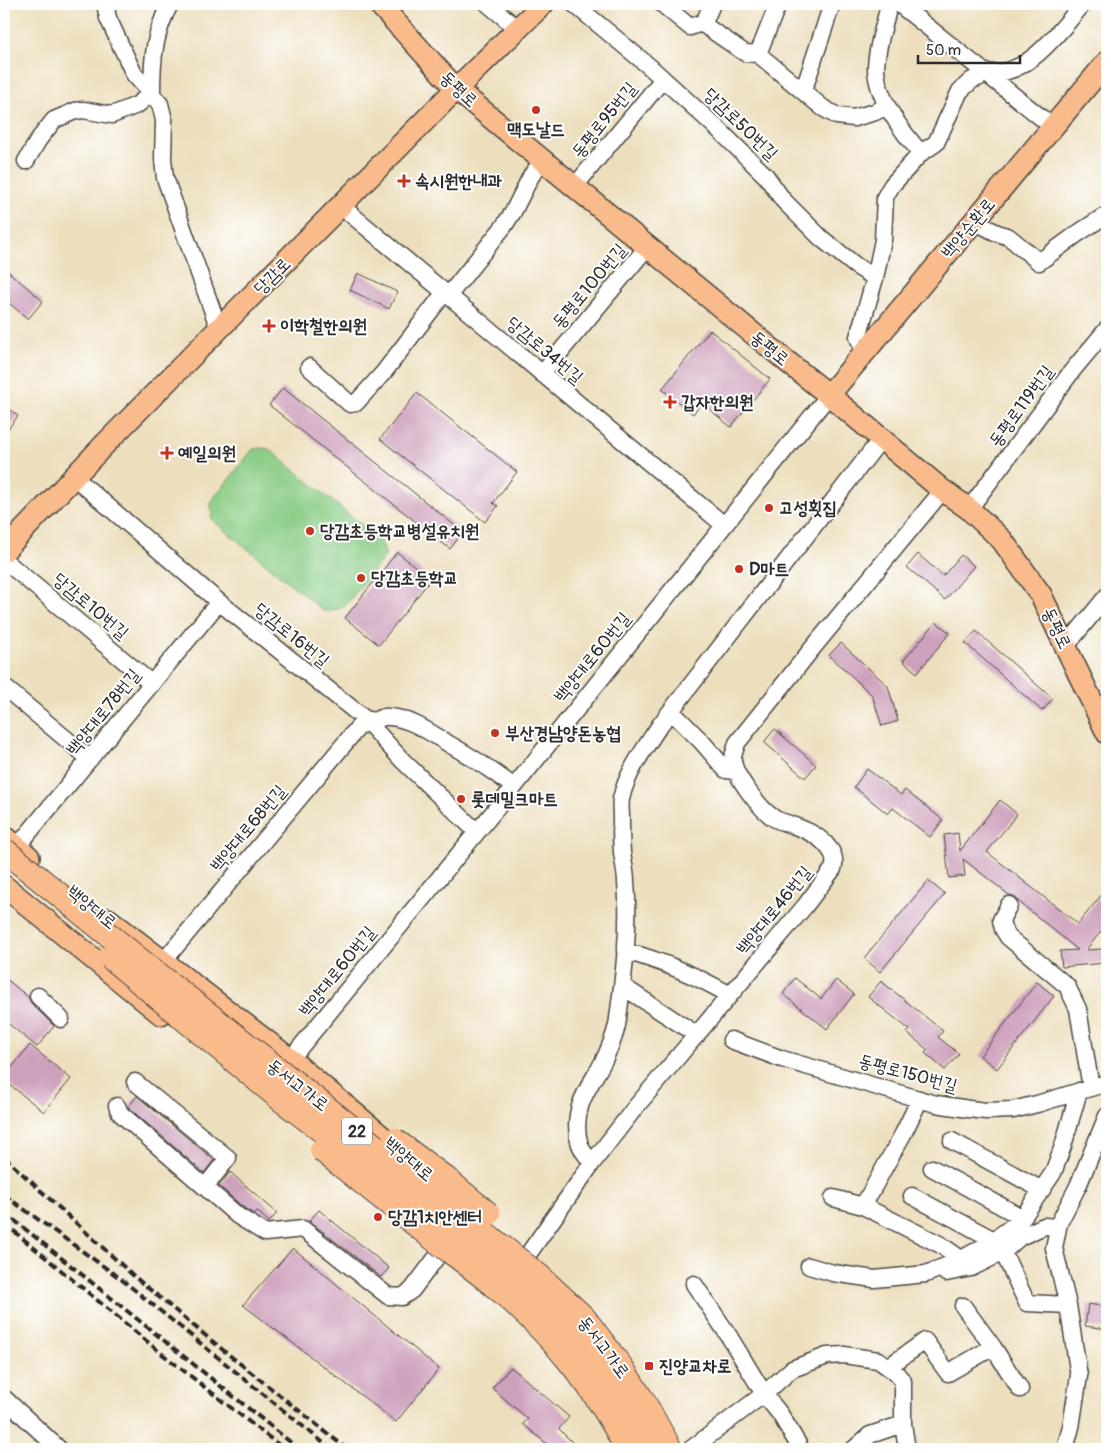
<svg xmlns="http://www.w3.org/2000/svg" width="1111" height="1453" viewBox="0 0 1111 1453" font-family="Pangolin,'Poor Story',sans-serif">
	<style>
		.green { fill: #89cc85; stroke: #5a7c58 }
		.building { fill: #cda0bc }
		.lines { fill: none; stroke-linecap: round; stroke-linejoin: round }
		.minor-casing { stroke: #484641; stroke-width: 19 }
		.major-casing { stroke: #484641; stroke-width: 24 }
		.minor { stroke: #fff; stroke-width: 16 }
		.major { stroke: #fabb8c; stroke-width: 21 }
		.rail { stroke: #2b2b2b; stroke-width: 4; stroke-dasharray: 8 4; stroke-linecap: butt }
		.highway-bridge-casing { stroke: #484641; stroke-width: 26; stroke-linecap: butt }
		.highway-bridge { stroke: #fabb8c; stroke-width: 24 }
		.poi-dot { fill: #c8321e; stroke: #fff; stroke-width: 2 }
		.labels { text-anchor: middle; stroke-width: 4; stroke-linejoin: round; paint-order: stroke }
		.shield { fill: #fff; stroke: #6b6b6b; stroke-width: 1 }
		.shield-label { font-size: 16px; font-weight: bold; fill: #2b2b2b }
		.street-label { font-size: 18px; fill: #2b2b2b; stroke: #fff }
		.poi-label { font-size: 18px; font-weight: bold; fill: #2b2b2b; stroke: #fff; text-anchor: start }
	</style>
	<rect width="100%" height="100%" fill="#fff"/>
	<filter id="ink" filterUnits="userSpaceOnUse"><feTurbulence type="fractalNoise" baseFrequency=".02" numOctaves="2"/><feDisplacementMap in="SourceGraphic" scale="10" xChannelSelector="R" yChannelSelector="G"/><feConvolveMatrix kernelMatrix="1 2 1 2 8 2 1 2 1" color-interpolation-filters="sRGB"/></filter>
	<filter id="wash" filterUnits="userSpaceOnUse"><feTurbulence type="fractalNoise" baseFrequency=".0096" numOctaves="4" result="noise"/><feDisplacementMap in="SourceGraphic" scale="20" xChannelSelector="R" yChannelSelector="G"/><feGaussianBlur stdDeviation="1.12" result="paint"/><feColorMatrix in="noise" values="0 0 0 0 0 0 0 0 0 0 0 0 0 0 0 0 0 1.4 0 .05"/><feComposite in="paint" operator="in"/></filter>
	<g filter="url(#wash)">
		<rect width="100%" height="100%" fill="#eddfbe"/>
		<path class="green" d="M261 448 269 449 381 541 386 555 344 607 325 612 212 520 211 504 214 498 253 449Z"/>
		<g id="blocks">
			<path class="building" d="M4 268 43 301 28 319 4 299Z
				M358 273 397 292 389 309 350 290Z
				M710 330 770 379 731 427 702 403 693 414 662 389Z
				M283 388 463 532 450 549 269 405Z
				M417 393 517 472 493 503 498 506 485 522 380 439Z
				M4 405 18 416 4 434Z
				M397 552 431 579 379 645 345 618Z
				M918 554 943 576 961 555 974 566 945 600 907 567Z
				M936 622 950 633 917 673 903 661Z
				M976 631 1053 699 1042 711 965 643Z
				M841 643 888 686 898 721 882 726 872 695 829 655Z
				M775 729 816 765 805 778 764 742Z
				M867 769 901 795 905 790 943 820 930 837 893 808 888 814 854 787Z
				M1000 800 1017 814 987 852 1078 924 1107 888V924L1086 950 1103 949 1105 963 1062 967 1060 951 1078 950 1018 901 1014 896 1009 895 963 859 965 876 949 878 944 835 958 833 960 851Z
				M928 881 945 894 880 972 864 958Z
				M4 977 28 997 31 1003 54 1026 37 1047 4 1020Z
				M795 978 821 999 836 980 854 994 827 1029 783 994Z
				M881 981 943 1031 938 1037 959 1054 945 1070 925 1053 928 1050 907 1033 910 1030 868 997Z
				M1037 982 1054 996 997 1069 980 1056Z
				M30 1045 71 1079 44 1112 4 1080V1077Z
				M137 1096 214 1160 204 1173 128 1107Z
				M230 1172 277 1213 269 1222 257 1211 254 1214 244 1208 219 1186Z
				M319 1210 389 1268 381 1277 309 1221Z
				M293 1248 439 1369 396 1422 243 1305Z
				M1088 1304 1107 1307V1329L1085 1326Z
				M511 1367 569 1417 559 1429 579 1449H553L523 1424 528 1419 492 1388Z"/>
		</g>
	</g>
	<g filter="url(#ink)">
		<use href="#blocks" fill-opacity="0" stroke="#484641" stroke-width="1"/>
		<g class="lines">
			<defs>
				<path id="minor" d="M105 4 108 18 134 74 160 104 164 120 163 159 165 178 219 329
					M488 4 518 29
					M574 4 650 67 718 129 766 176 783 200 821 238 856 266 875 278
					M662 4 690 27 701 23 745 53 758 54
					M778 4 758 54 823 108 837 116 854 118 875 112 887 106
					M889 4C885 25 876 47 876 69 877 98 902 132 921 153
					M899 4 1053 127
					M703 25 712 4
					M802 90 806 83 832 4
					M26 161 39 139 54 120 75 111 83 110 112 115 137 105 152 93C152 59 154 34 170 4
					M575 186 663 79
					M341 206 724 525
					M974 221 995 232 1009 237 1039 262 1077 234 1103 217 1107 216
					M449 295 504 226 513 212 531 176 543 160
					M864 352 858 337 875 278 883 240 885 197 892 185 921 153 936 143 960 91 972 80 978 78 986 72C1026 80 1060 30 1083 4
					M309 367 350 404 356 403 384 372 445 292
					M542 374 648 246
					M74 477 219 602 365 719 402 760 477 832
					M969 509 1072 371 1107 329
					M4 560 152 684
					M1066 646 1107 596
					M4 687 90 759
					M671 711 702 742 726 770 735 771
					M17 847 219 602
					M1009 905 1001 920 1003 929 1008 937 1067 986 1078 1009 1091 1088
					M625 951C662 961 697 976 730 995
					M163 962 365 719 374 721C379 719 383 716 389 717 410 718 431 733 449 744 472 757 493 771 514 787
					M622 986 697 1035
					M38 996 61 1019
					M731 1040 782 1059 936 1104 969 1109 986 1111 1013 1110 1037 1104 1107 1083
					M284 1067 514 787 829 395
					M135 1082 228 1158 205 1187
					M117 1106 120 1113 238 1216 265 1233 303 1229 388 1296 402 1297 412 1290 448 1242
					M952 1141 1042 1190
					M593 1162C584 1155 580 1148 578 1137 573 1104 590 1087 604 1060 610 1047 617 1032 618 1018 624 973 630 927 626 882 626 872 623 862 622 852 621 841 621 829 621 818 621 812 620 805 621 799 627 772 645 748 660 725L881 439
					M932 1168 1023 1218
					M912 1196 994 1240
					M833 1198 863 1206 941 1245 961 1259
					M863 1206 903 1134 920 1099
					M1003 1252 1020 1237 1044 1226 1058 1227
					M529 1253 593 1162 634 1109 805 906 833 869C836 860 834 854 828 847 819 835 804 829 789 824 784 822 778 821 774 818 761 810 732 774 733 758 733 754 736 748 737 743L811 650 943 490
					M809 1266 833 1273 874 1279 926 1274 958 1261 990 1243 1021 1220 1053 1173 1063 1146 1079 1091
					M946 1273 971 1268 1003 1252 1027 1303 1068 1305 1079 1376 1071 1427 1065 1449
					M694 1284 727 1333 764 1394 780 1414 801 1449
					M1068 1305 1054 1248 1059 1223 1078 1186 1107 1116
					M993 1347 1020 1389
					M888 1367 925 1341 948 1373 993 1347 963 1306
					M4 1398 59 1449
					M691 1449 764 1394 792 1369 827 1356 844 1355 878 1360 895 1372 903 1381V1424L907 1449
					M854 1449 870 1435 903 1424"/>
				<path id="major" d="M379 4 456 89 790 364 829 395 941 489 969 509 1002 540 1041 595 1107 733
					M829 395 1107 62
					M4 551 103 446 456 89 543 4
					M4 836 29 857
					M4 886 161 1014
					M108 919 290 1059 399 1151"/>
			</defs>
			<use href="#minor" class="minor-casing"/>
			<use href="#major" class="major-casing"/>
			<use href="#minor" class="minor"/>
			<use href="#major" class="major"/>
			<path class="rail" d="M4 1157 136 1278 223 1350 347 1449
				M4 1195 121 1279 331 1449
				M4 1212 299 1449
				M4 1223 161 1353 284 1449"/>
			<defs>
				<path id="highway-bridge" d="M4 850 141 961 540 1277 584 1318 621 1367 643 1401 670 1449
					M110 957 283 1101 496 1263 532 1294 571 1332 601 1369 629 1409 650 1449
					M394 1140 446 1179 488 1214
					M322 1150C359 1180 396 1209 433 1238 456 1256 480 1273 502 1292 552 1335 598 1390 627 1449"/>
			</defs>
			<use href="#highway-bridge" class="highway-bridge-casing"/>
			<use href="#highway-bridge" class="highway-bridge"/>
		</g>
	</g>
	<g class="poi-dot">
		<circle cx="536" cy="110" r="5"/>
		<path d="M401.5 173.5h5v5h5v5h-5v5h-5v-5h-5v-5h5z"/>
		<path d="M266.5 318.5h5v5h5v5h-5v5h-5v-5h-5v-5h5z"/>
		<path d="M667.5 394.5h5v5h5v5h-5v5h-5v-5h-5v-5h5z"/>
		<path d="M164.5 445.5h5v5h5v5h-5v5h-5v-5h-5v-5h5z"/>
		<circle cx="769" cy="508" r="5"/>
		<circle cx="310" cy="531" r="5"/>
		<circle cx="739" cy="569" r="5"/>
		<circle cx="361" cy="578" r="5"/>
		<circle cx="495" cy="733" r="5"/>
		<circle cx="461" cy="799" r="5"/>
		<circle cx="378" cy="1217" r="5"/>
		<rect x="644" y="1361" width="10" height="10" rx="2.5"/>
	</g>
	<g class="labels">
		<rect class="shield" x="342" y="1117.5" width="30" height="27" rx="4"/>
		<g class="shield-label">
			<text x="357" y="1137">22</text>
		</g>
		<g class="street-label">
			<text transform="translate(459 89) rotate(43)" y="6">동평로</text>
			<text transform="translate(604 120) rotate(-51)" y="6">동평로95번길</text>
			<text transform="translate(741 124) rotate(44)" y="6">당감로50번길</text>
			<text transform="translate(968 228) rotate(-50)" y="6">백양순환로</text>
			<text transform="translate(272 276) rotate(-45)" y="6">당감로</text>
			<text transform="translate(589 286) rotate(-50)" y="6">동평로100번길</text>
			<text transform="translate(770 348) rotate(39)" y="6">동평로</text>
			<text transform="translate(545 350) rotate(40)" y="6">당감로34번길</text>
			<text transform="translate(1021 406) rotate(-54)" y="6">동평로119번길</text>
			<text transform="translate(91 606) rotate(40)" y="6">당감로10번길</text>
			<text transform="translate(1057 628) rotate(64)" y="6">동평로</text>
			<text transform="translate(292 635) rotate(39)" y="6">당감로16번길</text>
			<text transform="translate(592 657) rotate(-51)" y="6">백양대로60번길</text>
			<text transform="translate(103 712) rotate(-51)" y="6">백양대로78번길</text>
			<text transform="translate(248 828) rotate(-50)" y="6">백양대로68번길</text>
			<text transform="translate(92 907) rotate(39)" y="6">백양대로</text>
			<text transform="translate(774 910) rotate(-51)" y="6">백양대로46번길</text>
			<text transform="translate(337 971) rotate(-51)" y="6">백양대로60번길</text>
			<text transform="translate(908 1073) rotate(15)" y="6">동평로150번길</text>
			<text transform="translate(298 1085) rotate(38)" y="6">동서고가로</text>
			<text transform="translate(409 1159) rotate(40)" y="6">백양대로</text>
			<text transform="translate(604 1347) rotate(53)" y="6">동서고가로</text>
		</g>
		<g class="poi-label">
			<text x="536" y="135" text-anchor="middle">맥도날드</text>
			<text x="415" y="187">속시원한내과</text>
			<text x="280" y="332">이학철한의원</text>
			<text x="681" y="408">갑자한의원</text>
			<text x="178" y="459">예일의원</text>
			<text x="779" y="514">고성횟집</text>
			<text x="320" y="537">당감초등학교병설유치원</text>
			<text x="749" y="575">D마트</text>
			<text x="371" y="584">당감초등학교</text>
			<text x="505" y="739">부산경남양돈농협</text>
			<text x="471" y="805">롯데밀크마트</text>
			<text x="388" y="1223">당감1치안센터</text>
			<text x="659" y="1372">진양교차로</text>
		</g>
	</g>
	<rect width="1111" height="1453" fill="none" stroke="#fff" stroke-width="20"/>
	<path d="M918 55v8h102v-8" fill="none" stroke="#2b2b2b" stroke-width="2.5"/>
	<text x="926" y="55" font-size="15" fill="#2b2b2b" stroke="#ffffff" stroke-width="4" paint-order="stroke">50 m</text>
</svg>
